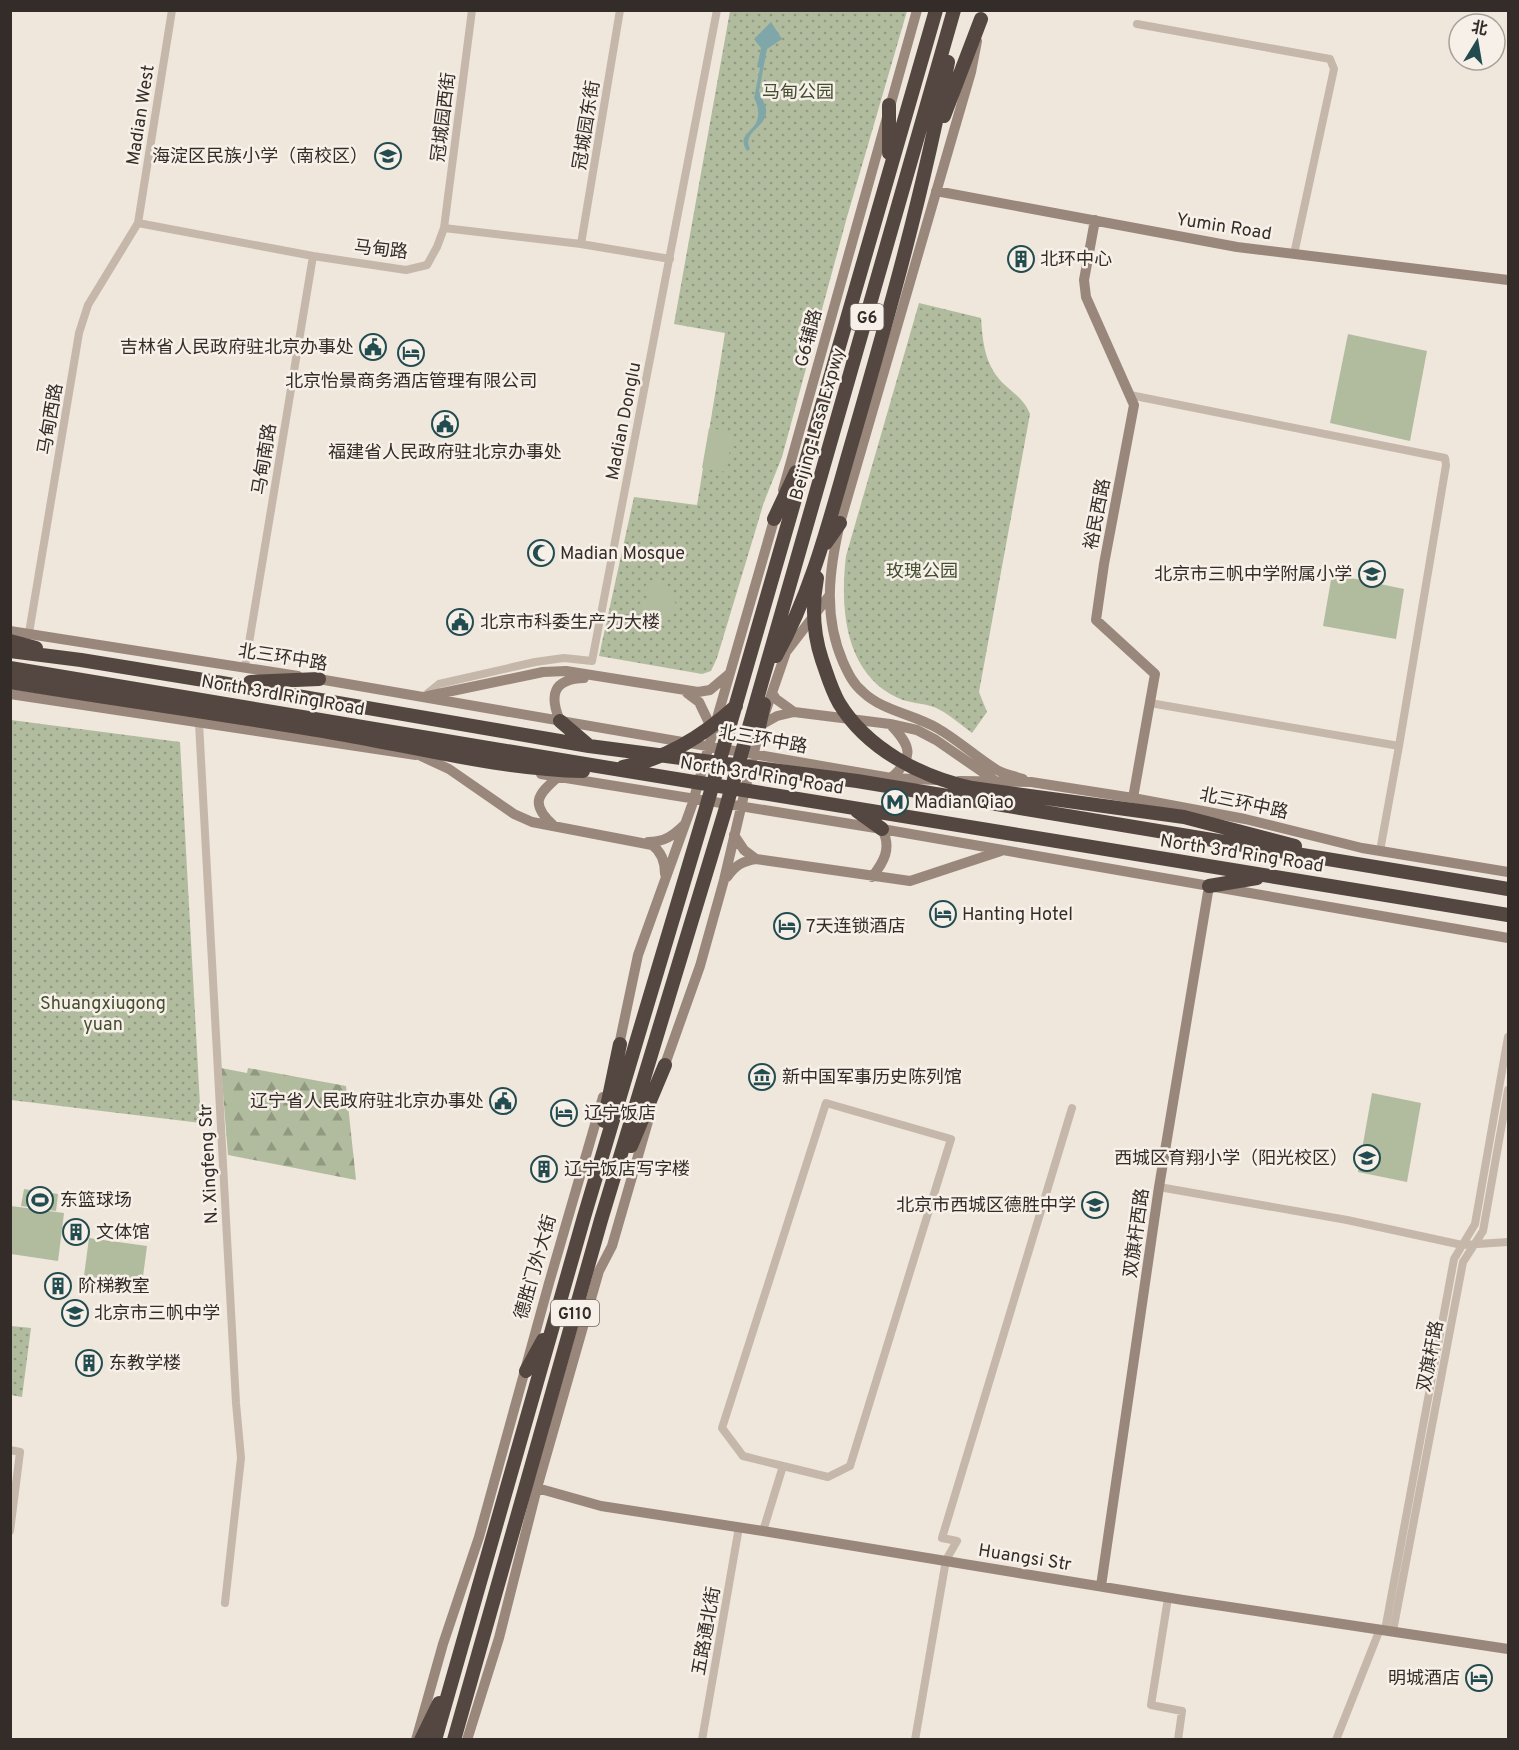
<svg xmlns="http://www.w3.org/2000/svg" width="1519" height="1750" viewBox="0 0 1519 1750" font-family="Overpass,'Noto Sans SC',sans-serif">
	<style>
		.green { fill: url(#green-dots) }
		.forest { fill: url(#forest-firs) }
		.pitch { fill: #b1bc9e }
		.water { fill: #7fa6a8 }
		.lines { fill: none; stroke-linecap: round; stroke-linejoin: round }
		.street { stroke: #c5b7aa; stroke-width: 8 }
		.secondary { stroke: #99877b; stroke-width: 10 }
		.highway { stroke: #544741; stroke-width: 14 }
		.labels { text-anchor: middle; stroke-width: 5; stroke-linejoin: round; paint-order: stroke }
		.shield { fill: #f7f0e8; stroke: #6e6762; stroke-width: 1.5 }
		.shield-label { font-size: 16px; font-weight: bold; fill: #342c28 }
		.park-label { font-size: 18px; fill: #434f2f; stroke: #f7f0e8 }
		.street-label { font-size: 18px; fill: #342c28; stroke: #f7f0e8 }
		.poi-label { font-size: 18px; fill: #342c28; stroke: #f7f0e8; text-anchor: start }
	</style>
	<defs>
		<pattern id="green-dots" width="8" height="8" patternUnits="userSpaceOnUse" patternTransform="scale(1.5)"><rect width="8" height="8" fill="#b1bc9e"/><path d="M2 2h.1M6 6h.1" fill="none" stroke="#919981" stroke-width="1.8" stroke-linecap="round"/></pattern>
		<pattern id="forest-firs" width="22" height="20" patternUnits="userSpaceOnUse" patternTransform="scale(1.5)"><rect width="22" height="20" fill="#b1bc9e"/><path d="M5 1l3.5 6h-7zM16 11l3.5 6h-7z" fill="#919981"/></pattern>
	</defs>
	<rect width="100%" height="100%" fill="#efe6dc"/>
	<path class="green" d="M730 11H907L847 217 782 457 764 502 717 658 711 671 702 674 599 656 634 497 697 505 725 333 674 324Z
		M919 303 981 318C983 345 985 367 1006 386 1016 395 1025 401 1030 414L979 692 987 712 972 733C960 724 948 713 934 707 922 703 909 703 898 698 844 673 840 607 846 556Z
		M11 720 180 742 201 1123 11 1100Z
		M11 1326 31 1328 22 1397 11 1395Z"/>
	<path class="forest" d="M221 1068 247 1073 248 1068 346 1086 356 1180 228 1155Z"/>
	<path class="pitch" d="M1348 334 1427 351 1410 441 1330 423Z
		M709 428 733 432 726 472 702 468Z
		M1332 574 1404 589 1396 639 1323 626Z
		M655 580 666 589 678 607 647 627 634 607 650 597 645 586Z
		M1372 1093 1421 1103 1407 1182 1358 1172Z
		M24 1189 58 1194 56 1211 21 1206Z
		M11 1206 64 1213 58 1261 11 1254Z
		M89 1238 147 1246 142 1284 84 1276Z"/>
	<path class="water" d="M771 22 782 39 767 49 759 91C761 99 767 104 766 113 764 129 742 132 750 149L747 151C739 138 746 136 754 126 761 118 758 104 754 98L760 68 757 67 761 48 754 39Z"/>
	<g class="lines">
		<path class="street" d="M1137 24 1330 59 1334 69 1294 254
			M138 223 313 256 406 270 427 265 437 247 444 228 581 244 670 259
			M444 228 472 10
			M581 244 620 10
			M1130 395 1445 458 1446 465 1399 746 1380 851
			M29 633 79 333 88 305 138 223 172 10
			M245 667 313 256
			M424 696 439 684 535 662 564 658 592 661 717 10
			M1150 703 1399 746
			M199 723 236 1403 241 1458 225 1603
			M1159 1187 1347 1220 1462 1245 1508 1242
			M10 1450 20 1452 10 1531
			M763 1531 783 1466 828 1477 850 1466 951 1139 826 1103 722 1428 743 1456 783 1466
			M1168 1598 1151 1705 1182 1711 1178 1740
			M1385 1630 1454 1259 1475 1224 1508 1037
			M1393 1631 1463 1262 1483 1231 1508 1090
			M702 1740 739 1527
			M915 1740 946 1560 957 1541 942 1538 1072 1108
			M1336 1740 1380 1629"/>
		<path class="secondary" d="M977 41 971 72 840 523C829 570 823 616 843 662 848 673 853 684 863 692 883 711 913 714 937 728 958 740 976 757 997 770 1004 774 1014 776 1023 779
			M936 191 1237 247 1508 280
			M1095 220 1084 280 1086 297 1134 405 1104 564 1096 620 1155 674 1133 798
			M783 490 917 10
			M10 631 298 676
			M313 678 891 778 937 780
			M687 693 699 702 713 731
			M772 693 776 699 794 712
			M10 694 416 755
			M428 696 543 672 566 671 698 692 710 690 729 674
			M765 713 786 652 829 596
			M560 721C549 695 553 679 584 678
			M890 724C910 745 916 756 891 778
			M761 725 777 716 794 712 890 724 917 730 936 740 997 782
			M421 756 449 769 514 814 532 822 652 845C662 852 665 862 665 874
			M541 774 882 829 1508 938
			M959 781 1031 782 1133 798 1245 819 1362 848 1508 872
			M553 825C530 804 537 795 558 777
			M734 835 744 850 756 859
			M648 842C664 842 673 836 684 825
			M727 877C735 866 742 861 756 859L910 881 1001 851
			M872 877C884 862 892 848 882 829
			M618 1050 638 955 692 805 776 513
			M663 1070 700 966 724 880 759 731
			M537 1488 601 1506 763 1531 1183 1600 1508 1649
			M1101 1586 1159 1187 1209 886
			M416 1740 443 1644 479 1537 549 1283 603 1097
			M467 1740 499 1638 537 1488 599 1271 612 1246 651 1111"/>
		<path class="highway" d="M944 116 981 19
			M889 153V105
			M774 519 796 472
			M826 543 840 523
			M817 578C812 605 813 633 822 660 827 674 831 689 839 703 867 749 921 777 972 788L1184 817 1295 846
			M10 641 36 648
			M10 651 81 660 222 683 589 746 857 781 1508 889
			M776 656C813 590 831 514 852 442 888 317 924 190 948 62
			M10 668 591 765 1508 915
			M10 682C120 700 230 715 340 734 421 748 500 769 583 771
			M250 682 319 679
			M560 721 587 744
			M757 736 764 704
			M623 767C667 759 703 736 736 706
			M857 811 882 829
			M1209 886 1257 878
			M604 1121 620 1044
			M631 1146 665 1065
			M526 1371 543 1340
			M421 1740 439 1703
			M435 1740 584 1217 706 808 936 10
			M454 1740 601 1220 725 811 954 10"/>
	</g>
	<defs>
		<symbol id="school-ring" viewBox="-11 -11 22 22"><circle r="9.5" fill="#f7f0e8" stroke="#234c50" stroke-width="1.5"/><path d="M0-5L7-2L0 1L-7-2ZM-4 1L0 2.5L4 1V4Q0 6-4 4Z" fill="#234c50"/></symbol>
		<symbol id="building-ring" viewBox="-11 -11 22 22"><circle r="9.5" fill="#f7f0e8" stroke="#234c50" stroke-width="1.5"/><path d="M-4-6H4V6H1V3H-1V6H-4ZM-2.5-4.3h1.7v1.8h-1.7ZM.8-4.3h1.7v1.8H.8ZM-2.5-1h1.7V.8h-1.7ZM.8-1h1.7V.8H.8Z" fill="#234c50"/></symbol>
		<symbol id="civic-ring" viewBox="-11 -11 22 22"><circle r="9.5" fill="#f7f0e8" stroke="#234c50" stroke-width="1.5"/><path d="M-.6-6.5H3V-4.5H.6V-3L4-1V1h2V6H-6V1h2V-1L-.6-3ZM-1.2 2.5V6h2.4V2.5Z" fill="#234c50"/></symbol>
		<symbol id="hotel-ring" viewBox="-11 -11 22 22"><circle r="9.5" fill="#f7f0e8" stroke="#234c50" stroke-width="1.5"/><path d="M-6-4.5h1.5V1H6V5H4.5V3h-9V5H-6ZM-4 0a1.8 1.8 0 1 1 3.6 0ZM.5 0V-2.5h3Q6-2.5 6 0Z" fill="#234c50"/></symbol>
		<symbol id="mosque-ring" viewBox="-11 -11 22 22"><circle r="9.5" fill="#f7f0e8" stroke="#234c50" stroke-width="1.5"/><path d="M3.5-4.9A6 6 0 1 0 3.5 4.9A5 5 0 1 1 3.5-4.9Z" fill="#234c50"/></symbol>
		<symbol id="metro-ring" viewBox="-11 -11 22 22"><circle r="9.5" fill="#f7f0e8" stroke="#234c50" stroke-width="1.5"/><path d="M-5.5 5V-5H-3L0 0L3-5H5.5V5H3V-.5L0 4L-3-.5V5Z" fill="#234c50"/></symbol>
		<symbol id="museum-ring" viewBox="-11 -11 22 22"><circle r="9.5" fill="#f7f0e8" stroke="#234c50" stroke-width="1.5"/><path d="M0-6L6-3V-2H-6V-3ZM-5-1h2V3h-2ZM-1-1h2V3h-2ZM3-1h2V3H3ZM-6 4H6V6H-6Z" fill="#234c50"/></symbol>
		<symbol id="stadium-ring" viewBox="-11 -11 22 22"><circle r="9.5" fill="#f7f0e8" stroke="#234c50" stroke-width="1.5"/><path d="M0-5a6.5 5 0 1 0 0 10a6.5 5 0 1 0 0-10ZM-3.5-1.8h7v3.6h-7Z" fill="#234c50"/></symbol>
	</defs>
	<g fill-rule="evenodd">
		<use href="#school-ring" x="373" y="141" width="30" height="30"/>
		<use href="#building-ring" x="1006" y="244" width="30" height="30"/>
		<use href="#civic-ring" x="358" y="332" width="30" height="30"/>
		<use href="#hotel-ring" x="396" y="338" width="30" height="30"/>
		<use href="#civic-ring" x="430" y="409" width="30" height="30"/>
		<use href="#mosque-ring" x="526" y="538" width="30" height="30"/>
		<use href="#school-ring" x="1357" y="559" width="30" height="30"/>
		<use href="#civic-ring" x="445" y="607" width="30" height="30"/>
		<use href="#metro-ring" x="880" y="787" width="30" height="30"/>
		<use href="#hotel-ring" x="928" y="899" width="30" height="30"/>
		<use href="#hotel-ring" x="772" y="911" width="30" height="30"/>
		<use href="#museum-ring" x="747" y="1062" width="30" height="30"/>
		<use href="#civic-ring" x="488" y="1086" width="30" height="30"/>
		<use href="#hotel-ring" x="549" y="1098" width="30" height="30"/>
		<use href="#school-ring" x="1352" y="1143" width="30" height="30"/>
		<use href="#building-ring" x="529" y="1154" width="30" height="30"/>
		<use href="#stadium-ring" x="25" y="1185" width="30" height="30"/>
		<use href="#school-ring" x="1080" y="1190" width="30" height="30"/>
		<use href="#building-ring" x="61" y="1217" width="30" height="30"/>
		<use href="#building-ring" x="43" y="1271" width="30" height="30"/>
		<use href="#school-ring" x="60" y="1298" width="30" height="30"/>
		<use href="#building-ring" x="74" y="1348" width="30" height="30"/>
		<use href="#hotel-ring" x="1464" y="1663" width="30" height="30"/>
	</g>
	<g class="labels">
		<g class="shield">
			<rect x="850.5" y="304" width="33" height="26" rx="4.5"/>
			<rect x="551" y="1300" width="48" height="26" rx="4.5"/>
		</g>
		<g class="shield-label">
			<text x="867" y="323">G6</text>
			<text x="575" y="1319">G110</text>
		</g>
		<g class="park-label">
			<text x="798" y="98">马甸公园</text>
			<text x="922" y="577">玫瑰公园</text>
			<text x="103" y="1009">Shuangxiugong<tspan x="103" dy="21">yuan</tspan></text>
		</g>
		<g class="street-label">
			<text transform="translate(140 115) rotate(-81)" y="6">Madian West</text>
			<text transform="translate(443 117) rotate(-83)" y="6">冠城园西街</text>
			<text transform="translate(586 125) rotate(-81)" y="6">冠城园东街</text>
			<text transform="translate(1224 226) rotate(9)" y="6">Yumin Road</text>
			<text transform="translate(381 249) rotate(6)" y="6">马甸路</text>
			<text transform="translate(808 338) rotate(-75)" y="6">G6辅路</text>
			<text transform="translate(50 419) rotate(-80)" y="6">马甸西路</text>
			<text transform="translate(623 421) rotate(-79)" y="6">Madian Donglu</text>
			<text transform="translate(817 424) rotate(-74)" y="6">Beijing-Lasa Expwy</text>
			<text transform="translate(264 459) rotate(-81)" y="6">马甸南路</text>
			<text transform="translate(1097 514) rotate(-79)" y="6">裕民西路</text>
			<text transform="translate(283 657) rotate(9)" y="6">北三环中路</text>
			<text transform="translate(283 695) rotate(10)" y="6">North 3rd Ring Road</text>
			<text transform="translate(763 739) rotate(10)" y="6">北三环中路</text>
			<text transform="translate(762 775) rotate(9)" y="6">North 3rd Ring Road</text>
			<text transform="translate(1244 803) rotate(12)" y="6">北三环中路</text>
			<text transform="translate(1242 853) rotate(9)" y="6">North 3rd Ring Road</text>
			<text transform="translate(208 1164) rotate(-93)" y="6">N. Xingfeng Str</text>
			<text transform="translate(1136 1233) rotate(-82)" y="6">双旗杆西路</text>
			<text transform="translate(535 1267) rotate(-74)" y="6">德胜门外大街</text>
			<text transform="translate(1430 1356) rotate(-79)" y="6">双旗杆路</text>
			<text transform="translate(1025 1557) rotate(9)" y="6">Huangsi Str</text>
			<text transform="translate(706 1631) rotate(-80)" y="6">五路通北街</text>
		</g>
		<g class="poi-label">
			<text x="368" y="162" text-anchor="end">海淀区民族小学（南校区）</text>
			<text x="1040" y="265">北环中心</text>
			<text x="354" y="353" text-anchor="end">吉林省人民政府驻北京办事处</text>
			<text x="411" y="387" text-anchor="middle">北京怡景商务酒店管理有限公司</text>
			<text x="445" y="458" text-anchor="middle">福建省人民政府驻北京办事处</text>
			<text x="560" y="559">Madian Mosque</text>
			<text x="1352" y="580" text-anchor="end">北京市三帆中学附属小学</text>
			<text x="480" y="628">北京市科委生产力大楼</text>
			<text x="914" y="808">Madian Qiao</text>
			<text x="962" y="920">Hanting Hotel</text>
			<text x="806" y="932">7天连锁酒店</text>
			<text x="782" y="1083">新中国军事历史陈列馆</text>
			<text x="484" y="1107" text-anchor="end">辽宁省人民政府驻北京办事处</text>
			<text x="584" y="1119">辽宁饭店</text>
			<text x="1348" y="1164" text-anchor="end">西城区育翔小学（阳光校区）</text>
			<text x="564" y="1175">辽宁饭店写字楼</text>
			<text x="60" y="1206">东篮球场</text>
			<text x="1076" y="1211" text-anchor="end">北京市西城区德胜中学</text>
			<text x="96" y="1238">文体馆</text>
			<text x="78" y="1292">阶梯教室</text>
			<text x="94" y="1319">北京市三帆中学</text>
			<text x="109" y="1369">东教学楼</text>
			<text x="1460" y="1684" text-anchor="end">明城酒店</text>
		</g>
	</g>
	<rect width="1519" height="1750" fill="none" stroke="#342c28" stroke-width="24"/>
	<g transform="translate(1477 42) rotate(11)"><circle r="28" fill="#f7f0e8" stroke="#a9a29b" stroke-width="1.5"/>
	<path d="M0-4.5L10 22L0 15L-10 22Z" fill="#234c50"/>
	<text y="-9" font-size="16" font-weight="bold" text-anchor="middle" fill="#342c28">北</text>
	</g>
</svg>
